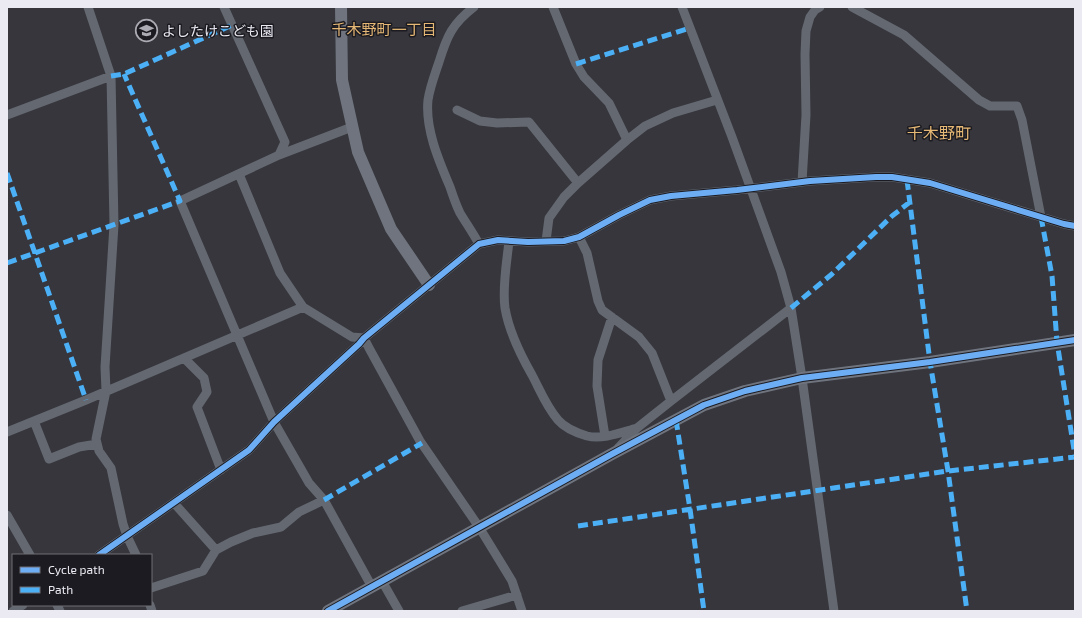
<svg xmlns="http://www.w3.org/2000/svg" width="1082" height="618" viewBox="0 0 1082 618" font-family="'Exo 2','Noto Sans JP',sans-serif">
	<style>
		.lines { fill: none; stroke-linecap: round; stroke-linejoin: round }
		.street { stroke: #646871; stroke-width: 9 }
		.secondary { stroke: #6f747e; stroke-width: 12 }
		.quiet { stroke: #4cb0f7; stroke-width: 5; stroke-dasharray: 10 5; stroke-linecap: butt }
		.cycleway-casing { stroke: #1b1b21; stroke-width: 8 }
		.cycleway { stroke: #6dadf4; stroke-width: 6 }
		.labels { text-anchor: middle; stroke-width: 3; stroke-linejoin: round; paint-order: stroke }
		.poi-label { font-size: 14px; fill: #ebeaf3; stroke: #1b1b21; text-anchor: start }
		.neighbourhood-label { font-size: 15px; fill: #e6b875; stroke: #1b1b21 }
		.quarter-label { font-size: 16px; fill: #e6b875; stroke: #1b1b21 }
	</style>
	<rect width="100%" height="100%" fill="#36363c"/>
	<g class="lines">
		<path class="street" d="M88 7 111 76 114 225 105 367 106 391 96 439 99 451 111 468 123 524 127 536 136 555
			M224 7 285 142 279 155 180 201 274 422 309 483 324 500 372 587
			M474 7C452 24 447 36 439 62 435 74 430 87 428 100 425 129 439 161 450 187 453 196 456 205 460 213 466 223 473 233 479 244
			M553 7 576 64 584 77 609 103 627 140
			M682 7 732 137 781 272 791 308 802 378 834 611
			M852 7 904 35 979 100 990 106H1017L1022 120 1041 217
			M457 110 480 121 497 123 529 122 578 183
			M7 115 111 76
			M279 155 352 127
			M239 174 280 273 303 307 352 337 364 338
			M802 182 806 115 805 54 806 31 810 17 815 10 820 7
			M579 237 587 253 598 301 602 310 639 337 652 353 671 401
			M509 241C507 261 502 287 505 308 509 332 520 354 532 375 540 390 546 406 558 420 564 427 577 433 587 436 603 440 622 432 637 428
			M546 241 549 218 564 197 578 183 627 140 645 126 673 113 717 100
			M364 338 369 348 420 441 479 527 512 581 522 611
			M184 358 204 378 207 392 197 407 221 470
			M34 421 49 459 79 447 97 444
			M7 432 86 400 303 307
			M605 436 597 386 598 360 612 317
			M618 448 637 428 671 401 791 308
			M174 503 216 550
			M7 515 30 555
			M99 555 249 450 274 422 359 344 364 338 479 244 498 240 528 242 564 241 579 237 619 215 650 200 671 196 737 190 810 181 876 177H892L930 183 1064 224 1075 226
			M382 581 399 611
			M151 588 203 571 216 550 231 542 253 533 281 527 299 512 324 500
			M57 605 60 611
			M150 605 152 611
			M13 611 23 605
			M462 611 517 595"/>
		<path class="secondary" d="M341 7 342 80 358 152 391 229 429 285
			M328 611 612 454 704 405 745 391 802 378 930 362 1075 340"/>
		<path class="quiet" d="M576 64 690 28
			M111 76 124 74 232 25
			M7 173 86 400
			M907 180 930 362 948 471 967 611
			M1041 217 1052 276 1057 342 1075 456
			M7 263 180 201 124 74
			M791 308 832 274 892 216 910 202
			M676 420 690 509 704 611
			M324 500 422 443
			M578 526 948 471 1075 457"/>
		<defs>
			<path id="cycleway" d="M99 555 249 450 274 422 359 344 364 338 479 244 498 240 528 242 564 241 579 237 619 215 650 200 671 196 737 190 810 181 876 177H892L930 183 1064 224 1075 226
				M328 611 612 454 704 405 745 391 802 378 930 362 1075 340"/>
		</defs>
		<use href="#cycleway" class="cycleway-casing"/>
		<use href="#cycleway" class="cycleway"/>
	</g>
	<defs>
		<symbol id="school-ring" viewBox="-11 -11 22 22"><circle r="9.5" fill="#1b1b21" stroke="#acabb3" stroke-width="1.5"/><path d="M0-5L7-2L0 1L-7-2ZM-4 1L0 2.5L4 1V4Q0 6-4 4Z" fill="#acabb3"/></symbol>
	</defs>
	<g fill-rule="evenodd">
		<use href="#school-ring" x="134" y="18" width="25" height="25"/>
	</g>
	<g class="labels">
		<g class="poi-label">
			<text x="162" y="36">よしたけこども園</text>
		</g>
		<g class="neighbourhood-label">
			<text x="384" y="35">千木野町一丁目</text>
		</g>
		<g class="quarter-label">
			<text x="939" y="139">千木野町</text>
		</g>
	</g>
	<rect width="1082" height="618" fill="none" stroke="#ebeaf3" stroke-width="16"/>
	<rect x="12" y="554" width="140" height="52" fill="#1b1b21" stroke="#6e6e75"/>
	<rect x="20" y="567" width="20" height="6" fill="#6dadf4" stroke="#6e6e75"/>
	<text x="48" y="574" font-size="12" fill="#ebeaf3">Cycle path</text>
	<rect x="20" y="587" width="20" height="6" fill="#4cb0f7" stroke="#6e6e75"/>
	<text x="48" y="594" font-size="12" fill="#ebeaf3">Path</text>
</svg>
